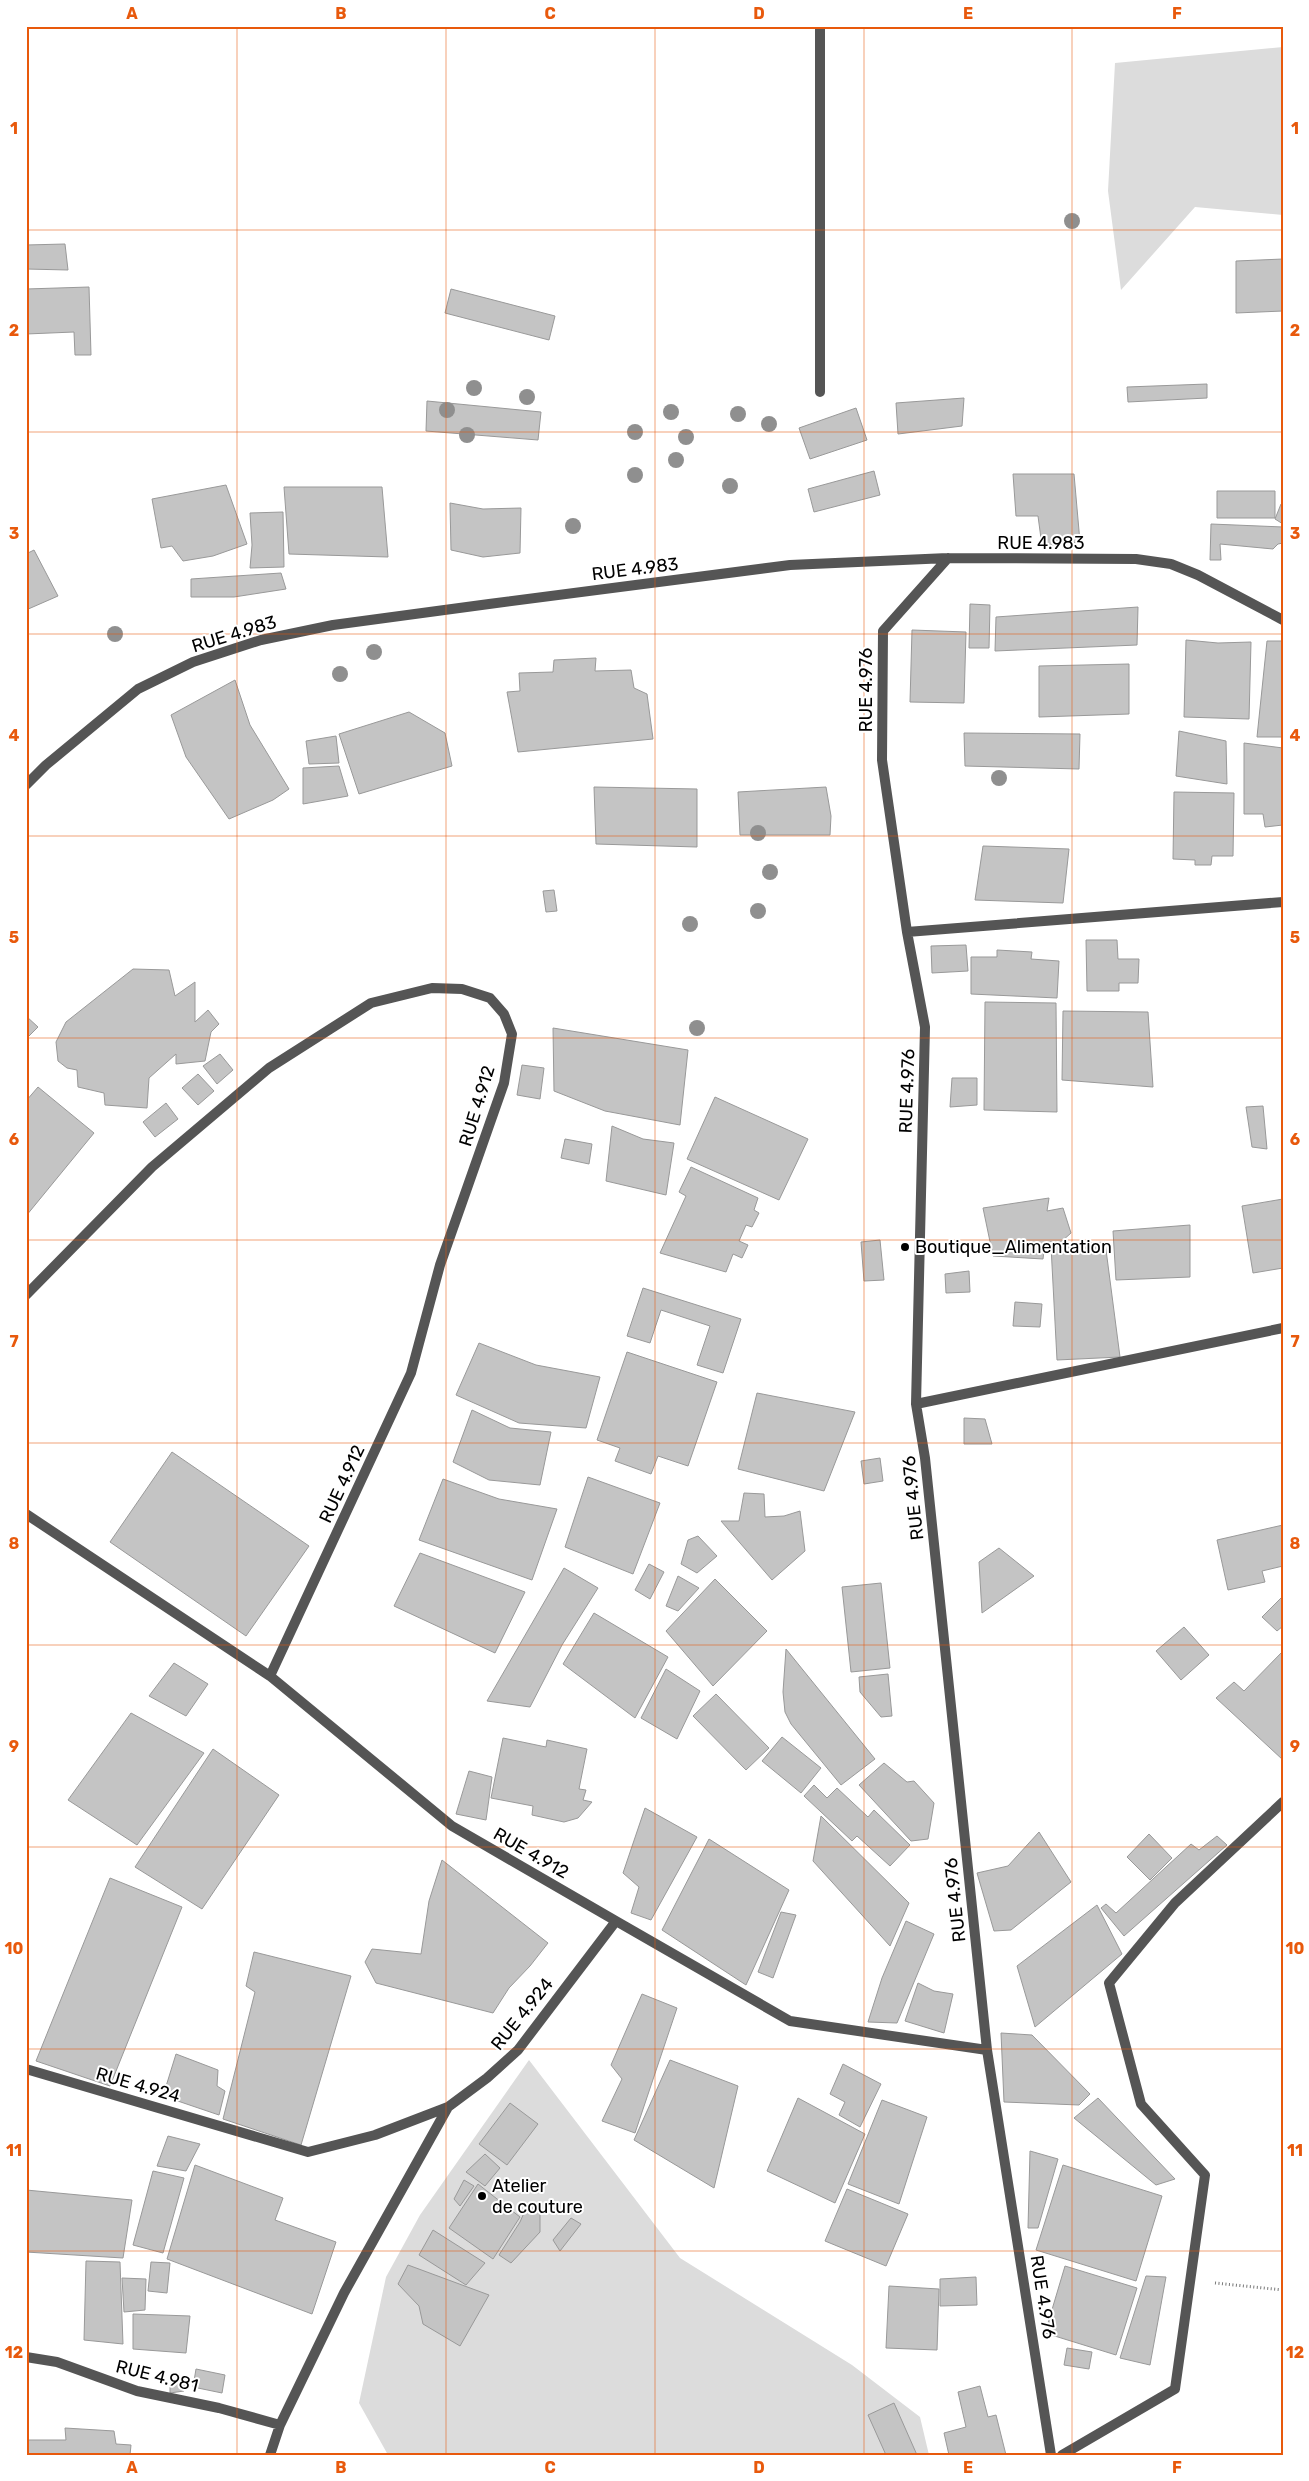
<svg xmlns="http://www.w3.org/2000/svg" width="1309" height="2481" viewBox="0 0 1309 2481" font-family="Rubik,sans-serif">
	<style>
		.green { fill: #dcdcdc }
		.building { fill: #c4c4c4; stroke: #999 }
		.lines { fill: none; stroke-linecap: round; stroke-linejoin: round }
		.path { stroke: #777; stroke-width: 3; stroke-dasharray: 1 2.5; stroke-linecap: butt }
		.minor { stroke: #555; stroke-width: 10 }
		.tree { fill: #8f8f8f }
		.grid { fill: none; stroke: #e8590c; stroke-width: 1; stroke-opacity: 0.55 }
		.poi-dot { fill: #000; stroke: #fff; stroke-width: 2 }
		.labels { text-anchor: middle; stroke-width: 4; stroke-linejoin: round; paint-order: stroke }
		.street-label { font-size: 18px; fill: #000; stroke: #fff }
		.poi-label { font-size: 18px; fill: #000; stroke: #fff; text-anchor: start }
		.neatline { fill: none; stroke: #e8590c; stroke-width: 2 }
		.grid-label { font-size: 16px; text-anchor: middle; font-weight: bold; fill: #e8590c }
	</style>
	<rect width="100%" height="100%" fill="#fff"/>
	<path class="green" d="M1283 47V215L1195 207 1121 290 1108 191 1115 63Z
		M529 2060 680 2258 852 2365 920 2417 929 2455H388L359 2403 386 2277 420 2215Z"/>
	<path class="building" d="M65 244 68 270 26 269V245Z
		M1283 259V311L1236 313V261Z
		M89 287 91 355H75L74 332 26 334V289Z
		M451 289 555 316 549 340 445 313Z
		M1207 384V398L1128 402 1127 387Z
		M964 398 962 426 898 434 896 403Z
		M427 401 541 412 538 440 426 431Z
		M856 408 867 440 810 459 799 428Z
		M874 471 880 495 814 512 808 489Z
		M1013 474H1074L1080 542 1042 546 1038 516H1016Z
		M226 485 247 544 213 556 183 561 172 546 161 548 152 499Z
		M284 487H382L388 557 289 554Z
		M1217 491H1275V518H1217Z
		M450 503 483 509 521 508 520 553 483 557 451 550Z
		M1281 504 1283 505V524L1275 519Z
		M283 512 284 567 250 568 252 545 250 513Z
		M1211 524 1283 527V543L1278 544 1273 549 1220 544 1221 560H1210Z
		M34 550 58 596 26 610V554Z
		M281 573 286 589 234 597H191V579Z
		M970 604 990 605 989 648H969Z
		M1138 607 1137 645 995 651 996 617Z
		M912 630 966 632 964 703 910 702Z
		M1186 640 1218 643 1251 642 1249 719 1184 717Z
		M1267 641H1283V737H1257Z
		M596 658 595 671 631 670 634 688 647 694 653 739 518 752 507 692 520 691 519 673 553 672 554 660Z
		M1129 664V714L1039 717V666Z
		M235 680 250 725 289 789 273 800 229 819 186 757 171 715Z
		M409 712 445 733 452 766 359 794 339 734Z
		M1179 731 1226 741 1227 784 1176 776Z
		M964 733 1080 734 1079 769 965 766Z
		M336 736 339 763 309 764 306 741Z
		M1244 743 1283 748V825L1265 827 1263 814H1244Z
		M339 766 348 796 303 804V768Z
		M594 787 697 789V847L596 844Z
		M826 787 831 816 830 835H740L738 792Z
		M1174 792 1234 793 1233 856H1212L1211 865H1195V860L1173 859Z
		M983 846 1069 849 1063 903 975 900Z
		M554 890 557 911 546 912 543 891Z
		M1086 940H1117L1118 959H1139L1138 983H1119V991H1087Z
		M966 945 968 971 932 973 931 946Z
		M997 950 1032 952 1031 959 1059 961 1057 998 971 994V957H997Z
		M133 969 169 970 175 996 195 982V1022L208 1010 219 1024 211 1032 205 1061 176 1064V1054L149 1078 147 1108 105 1105 104 1093 78 1087 77 1070 67 1068 58 1061 56 1042 66 1022Z
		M985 1002 1056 1003 1057 1112 984 1110Z
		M1063 1011 1148 1012 1153 1087 1062 1080Z
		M26 1016 38 1027 26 1039Z
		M553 1028 688 1050 680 1125 605 1111 554 1091Z
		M220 1054 233 1070 217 1084 203 1066Z
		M522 1065 544 1068 540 1099 517 1095Z
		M198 1074 214 1091 198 1105 182 1088Z
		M952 1078H977V1105L950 1107Z
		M38 1087 94 1133 26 1216V1101Z
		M715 1097 808 1139 779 1200 687 1159Z
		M166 1103 178 1119 155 1137 143 1122Z
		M1263 1106 1267 1149 1252 1147 1246 1107Z
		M612 1126 643 1139 674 1143 666 1195 606 1181Z
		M565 1139 592 1144 589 1164 561 1158Z
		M691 1167 758 1198 754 1210 759 1213 752 1227 746 1225 739 1241 748 1245 742 1258 733 1254 726 1272 660 1253 686 1196 679 1192Z
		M1049 1198 1047 1211 1063 1208 1071 1233 1061 1242H1045L1043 1259 993 1256 983 1208Z
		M1283 1199V1268L1253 1273 1242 1206Z
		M1190 1225V1277L1116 1280 1113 1231Z
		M880 1240 884 1280 864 1281 861 1242Z
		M1105 1242 1120 1357 1057 1360 1051 1246Z
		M969 1271 970 1292 946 1293 945 1274Z
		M643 1288 741 1319 723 1373 697 1365 710 1326 661 1310 650 1343 627 1336Z
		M1015 1302 1042 1304 1040 1327 1013 1326Z
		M479 1343 536 1365 600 1377 586 1428 519 1423 456 1395Z
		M627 1352 717 1382 688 1466 658 1456 651 1474 615 1461 620 1448 597 1440Z
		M757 1393 855 1412 824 1491 738 1469Z
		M472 1410 510 1428 551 1432 540 1485 489 1480 453 1462Z
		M964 1418 985 1419 992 1444H964Z
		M172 1452 309 1546 246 1636 110 1542Z
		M880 1458 883 1481 864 1484 861 1461Z
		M588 1477 660 1503 633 1574 565 1547Z
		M443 1479 499 1499 557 1509 532 1580 419 1540Z
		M744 1493 764 1494 765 1517 784 1516 800 1511 805 1551 772 1580 721 1521H739Z
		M1283 1525V1566L1262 1571 1265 1582 1228 1590 1217 1540Z
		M698 1536 717 1556 697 1573 681 1564 688 1540Z
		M999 1548 1034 1576 982 1613 979 1562Z
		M420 1553 525 1592 495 1653 394 1606Z
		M649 1564 664 1572 650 1599 635 1590Z
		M564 1568 598 1588 562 1645 530 1707 487 1701Z
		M678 1576 699 1588 678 1611 666 1606Z
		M715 1579 767 1631 713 1686 666 1631Z
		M881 1583 890 1668 851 1672 842 1587Z
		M1283 1596V1626L1277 1631 1262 1617Z
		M594 1613 668 1657 635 1718 563 1664Z
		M1184 1627 1209 1655 1181 1680 1156 1651Z
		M786 1649 875 1759 841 1785 791 1724 785 1712 783 1692Z
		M1283 1651V1760L1216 1698 1234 1682 1244 1691Z
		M174 1663 208 1684 186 1716 149 1696Z
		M666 1669 700 1691 677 1739 641 1718Z
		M888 1674 892 1716 881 1717 860 1692 859 1677Z
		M716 1694 769 1748 746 1770 693 1716Z
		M131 1713 204 1753 137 1845 68 1800Z
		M782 1737 821 1768 801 1793 762 1761Z
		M503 1738 546 1747 547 1740 587 1749 579 1789 586 1790 583 1800 592 1802 578 1818 564 1822 532 1815 533 1806 491 1798Z
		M213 1749 279 1795 202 1909 135 1867Z
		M884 1763 907 1782 914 1781 934 1803 928 1839 911 1841 859 1785Z
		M469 1771 492 1777 486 1820 456 1814Z
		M814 1785 827 1798 837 1788 868 1817 874 1810 910 1845 890 1866 857 1836 852 1841 804 1796Z
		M645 1808 697 1837 651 1920 631 1913 639 1887 623 1873Z
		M821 1816 909 1903 890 1946 813 1861Z
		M1039 1832 1071 1882 1011 1930 994 1931 977 1873 1008 1866Z
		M1149 1834 1172 1858 1150 1880 1127 1857Z
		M1217 1836 1227 1845 1124 1936 1101 1908 1106 1904 1116 1913 1191 1844 1199 1850Z
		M709 1839 789 1890 746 1985 662 1930Z
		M442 1860 548 1943 530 1966 509 1988 493 2013 376 1983 365 1962 372 1949 421 1954 429 1901Z
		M110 1878 182 1907 110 2086 36 2061Z
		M1097 1905 1122 1954 1035 2027 1017 1966Z
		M781 1912 796 1915 773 1978 758 1972Z
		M906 1921 934 1934 897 2023 868 2022 882 1978Z
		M254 1952 351 1976 301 2145 223 2119 255 1992 246 1986Z
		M918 1983 934 1991 953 1994 944 2033 905 2021Z
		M642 1994 677 2008 635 2133 602 2121 622 2079 611 2065Z
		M1001 2033 1032 2035 1090 2094 1079 2105 1004 2102Z
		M176 2054 218 2070 217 2086 225 2091 219 2115 163 2096Z
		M670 2060 738 2086 714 2188 634 2140Z
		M843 2064 881 2084 860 2127 839 2115 845 2102 830 2094Z
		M798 2098 865 2134 835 2203 767 2171Z
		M1098 2098 1175 2179 1156 2185 1074 2118Z
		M882 2100 927 2117 899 2204 848 2184Z
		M510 2103 538 2124 507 2165 479 2144Z
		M168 2136 200 2144 186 2171 157 2166Z
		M1030 2151 1058 2159 1038 2228H1028Z
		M485 2154 500 2168 485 2186 466 2172Z
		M195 2165 283 2198 275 2220 336 2242 312 2314 167 2259Z
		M1063 2165 1162 2196 1136 2281 1036 2250Z
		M153 2171 184 2178 163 2253 133 2245Z
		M464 2180 474 2186 460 2206 454 2199Z
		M478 2184 520 2217 493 2259 449 2228Z
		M847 2189 908 2214 886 2266 825 2241Z
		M26 2190 132 2200 123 2258 26 2252Z
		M528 2204H540V2232L511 2263 499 2255 520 2222Z
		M571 2218 581 2224 560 2251 553 2240Z
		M433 2230 485 2263 466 2285 419 2255Z
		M86 2261 120 2262 123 2344 84 2340Z
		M151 2262 170 2263 167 2293 148 2291Z
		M408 2265 489 2295 460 2346 423 2324 419 2306 398 2284Z
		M1065 2266 1137 2288 1116 2355 1045 2333Z
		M1146 2276 1166 2277 1150 2365 1120 2358Z
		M976 2277 977 2305 940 2306V2279Z
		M122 2278 146 2279 145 2310 124 2312Z
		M889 2286 939 2289 937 2350 886 2348Z
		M133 2314 190 2316 186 2353 133 2349Z
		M1067 2348 1092 2352 1089 2369 1064 2365Z
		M196 2369 225 2375 222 2393 193 2387Z
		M185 2383 184 2391 170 2393V2384Z
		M980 2386 988 2417 996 2415 1006 2455H949L944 2433 966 2427 958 2392Z
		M894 2403 917 2455H886L868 2415Z
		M65 2428 114 2431 116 2444 131 2445 130 2455H27V2440H66Z"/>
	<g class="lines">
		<path class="path" d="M1215 2283 1283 2290"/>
		<path class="minor" d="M820 26V392
			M948 558 883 631 882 760 907 932 925 1027 916 1404 925 1458 987 2050 1051 2455
			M26 785 46 765 138 689 193 662 261 640 333 625 489 604 790 565 948 558 1136 559 1171 564 1198 575 1283 620
			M907 932 1283 902
			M26 1295 152 1167 269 1068 371 1003 432 988 462 989 490 998 504 1014 512 1034 504 1083 440 1265 411 1373 270 1676
			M916 1404 1283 1328
			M26 1514 270 1676 452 1826 616 1921
			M26 2069 308 2152 375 2135 448 2107 487 2078 518 2050 616 1921 790 2021 987 2050
			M26 2357 57 2362 137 2391 219 2408 280 2425
			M270 2455 280 2425 344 2293 448 2107
			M1062 2455 1175 2389 1205 2175 1141 2104 1109 1983 1175 1903 1283 1802"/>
	</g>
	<g class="tree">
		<circle cx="1072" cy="221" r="8"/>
		<circle cx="474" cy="388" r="8"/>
		<circle cx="527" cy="397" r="8"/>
		<circle cx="447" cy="410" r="8"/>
		<circle cx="671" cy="412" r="8"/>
		<circle cx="738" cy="414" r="8"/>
		<circle cx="769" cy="424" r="8"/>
		<circle cx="635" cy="432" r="8"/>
		<circle cx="467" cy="435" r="8"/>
		<circle cx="686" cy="437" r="8"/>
		<circle cx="676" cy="460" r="8"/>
		<circle cx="635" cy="475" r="8"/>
		<circle cx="730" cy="486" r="8"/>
		<circle cx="573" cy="526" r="8"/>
		<circle cx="115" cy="634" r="8"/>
		<circle cx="374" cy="652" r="8"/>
		<circle cx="340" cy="674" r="8"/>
		<circle cx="999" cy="778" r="8"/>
		<circle cx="758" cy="833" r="8"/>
		<circle cx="770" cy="872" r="8"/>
		<circle cx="758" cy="911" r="8"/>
		<circle cx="690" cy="924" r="8"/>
		<circle cx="697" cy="1028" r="8"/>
	</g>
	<path class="grid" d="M237 26V2455M446 26V2455M655 26V2455M864 26V2455M1072 26V2455M26 230H1283M26 432H1283M26 634H1283M26 836H1283M26 1038H1283M26 1240H1283M26 1443H1283M26 1645H1283M26 1847H1283M26 2049H1283M26 2251H1283"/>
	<g class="poi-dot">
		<circle cx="905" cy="1247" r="5"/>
		<circle cx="482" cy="2196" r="5"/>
	</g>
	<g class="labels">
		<g class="street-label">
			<text x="1041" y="549">RUE 4.983</text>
			<text transform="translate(635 569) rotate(-7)" y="6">RUE 4.983</text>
			<text transform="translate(234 634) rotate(-17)" y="6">RUE 4.983</text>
			<text transform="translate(866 690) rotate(-90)" y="6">RUE 4.976</text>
			<text transform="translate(907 1091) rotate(-88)" y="6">RUE 4.976</text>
			<text transform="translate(477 1106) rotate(-73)" y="6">RUE 4.912</text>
			<text transform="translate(342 1484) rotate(-65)" y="6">RUE 4.912</text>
			<text transform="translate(913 1498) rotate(-96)" y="6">RUE 4.976</text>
			<text transform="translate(531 1853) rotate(30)" y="6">RUE 4.912</text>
			<text transform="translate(955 1900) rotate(-96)" y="6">RUE 4.976</text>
			<text transform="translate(522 2014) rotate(-51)" y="6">RUE 4.924</text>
			<text transform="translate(138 2085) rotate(16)" y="6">RUE 4.924</text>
			<text transform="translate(1043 2297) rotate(81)" y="6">RUE 4.976</text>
			<text transform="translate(157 2376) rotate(14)" y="6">RUE 4.981</text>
		</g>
		<g class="poi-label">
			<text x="915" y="1253">Boutique_Alimentation</text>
			<text x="492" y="2192">Atelier<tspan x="492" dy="21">de couture</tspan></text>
		</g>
	</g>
	<rect width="1309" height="2481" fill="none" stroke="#ffffff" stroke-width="55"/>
	<rect x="28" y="28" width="1254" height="2426" class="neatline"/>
	<g class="grid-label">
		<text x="132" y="19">A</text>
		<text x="341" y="19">B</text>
		<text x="550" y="19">C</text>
		<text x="759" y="19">D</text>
		<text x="968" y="19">E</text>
		<text x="1177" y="19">F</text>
		<text x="14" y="134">1</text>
		<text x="1295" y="134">1</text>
		<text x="14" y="336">2</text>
		<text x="1295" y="336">2</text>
		<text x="14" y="539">3</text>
		<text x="1295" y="539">3</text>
		<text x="14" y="741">4</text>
		<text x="1295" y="741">4</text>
		<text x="14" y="943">5</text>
		<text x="1295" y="943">5</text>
		<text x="14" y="1145">6</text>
		<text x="1295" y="1145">6</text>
		<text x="14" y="1347">7</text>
		<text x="1295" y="1347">7</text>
		<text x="14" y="1549">8</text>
		<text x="1295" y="1549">8</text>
		<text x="14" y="1752">9</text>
		<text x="1295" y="1752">9</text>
		<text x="14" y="1954">10</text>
		<text x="1295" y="1954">10</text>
		<text x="14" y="2156">11</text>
		<text x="1295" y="2156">11</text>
		<text x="14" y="2358">12</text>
		<text x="1295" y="2358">12</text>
		<text x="132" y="2473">A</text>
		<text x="341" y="2473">B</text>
		<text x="550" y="2473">C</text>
		<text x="759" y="2473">D</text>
		<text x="968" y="2473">E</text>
		<text x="1177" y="2473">F</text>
	</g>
</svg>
